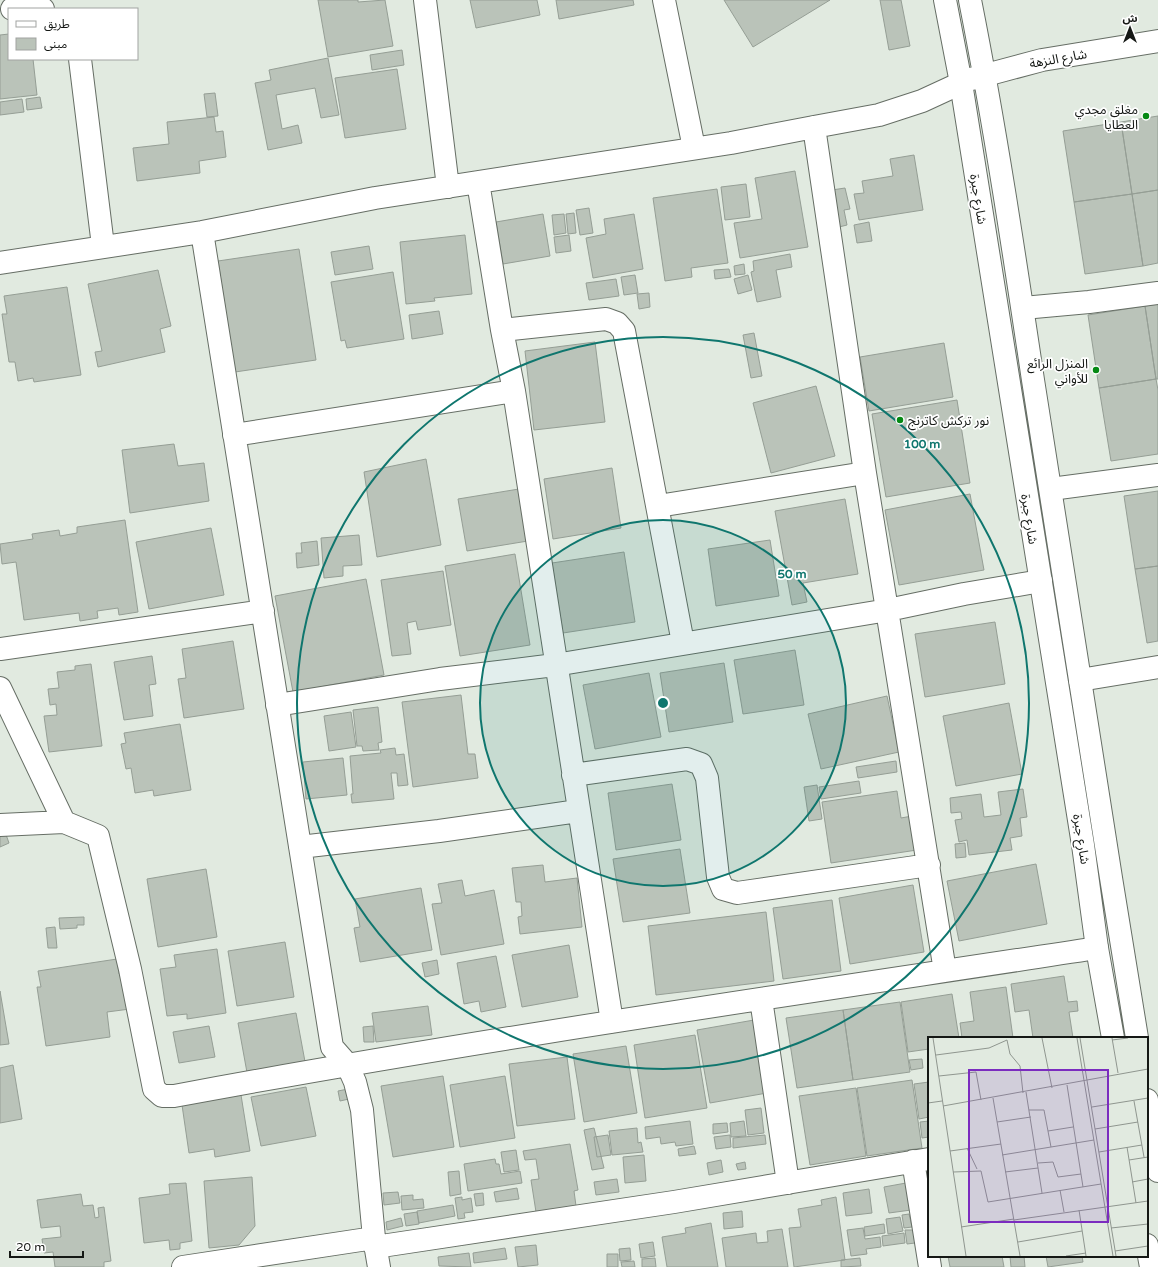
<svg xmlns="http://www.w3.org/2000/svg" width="1158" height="1267" viewBox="0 0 1158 1267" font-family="'Varela Round','Noto Sans Arabic',sans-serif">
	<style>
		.building { fill: #bac3b9; stroke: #959e95 }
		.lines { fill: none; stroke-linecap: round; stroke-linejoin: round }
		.minor-casing { stroke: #666e65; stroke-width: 24 }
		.tertiary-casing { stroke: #666e65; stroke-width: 24 }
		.minor { stroke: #fff; stroke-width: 22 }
		.tertiary { stroke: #fff; stroke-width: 22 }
		.ring { fill: none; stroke: #0f766e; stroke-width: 2 }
		.poi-dot { fill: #058913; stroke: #fff; stroke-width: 1.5 }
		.labels { text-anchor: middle; stroke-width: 3.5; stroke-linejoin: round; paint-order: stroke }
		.street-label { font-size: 13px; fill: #151815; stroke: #fff }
		.poi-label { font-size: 13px; fill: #151815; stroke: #fff; text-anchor: end }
		.inset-road { fill: none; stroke: #8f968f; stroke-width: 1 }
		.view { fill: #7b2cbf; fill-opacity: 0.15; stroke: #7b2cbf; stroke-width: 2 }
		.inset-edge { fill: none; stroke: #151815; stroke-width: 2 }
		.centre { fill: #0f766e; stroke: #fff; stroke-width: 2 }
		.ring-label { font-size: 12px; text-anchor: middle; font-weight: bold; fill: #0f766e; stroke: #fff; stroke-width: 3.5; stroke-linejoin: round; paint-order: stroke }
	</style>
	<rect width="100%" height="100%" fill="#e1eae0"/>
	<path class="building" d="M318 0H358V2L385 0 393 46 328 57Z
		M470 0H537L540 15 476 28Z
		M556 0H633L634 5 559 19Z
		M724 0H830L753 47Z
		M880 0H901L910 46 889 50Z
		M9 34V59H33L37 95 0 99V35Z
		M402 50 404 65 372 70 370 55Z
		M328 58 339 115 321 118 315 88 276 95 282 129 298 125 302 143 268 150 255 83 271 80 269 70Z
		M397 69 406 129 345 138 335 78Z
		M215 93 218 116 207 117 204 94Z
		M40 97 42 108 27 110 26 99Z
		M22 99 24 112 0 115V102Z
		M1158 116V190L1132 194 1121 122Z
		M214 117 216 132 223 131 226 157 199 161 200 173 137 181 133 148 169 144 167 122Z
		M1121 122 1132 194 1074 202 1063 131Z
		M914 155 923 210 859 220 854 194 864 193 862 181 893 176 890 159Z
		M795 171 808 247 740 258 734 223 762 219 755 178Z
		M746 184 750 217 725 220 721 187Z
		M845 188 850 209 844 210 847 225 839 227 832 190Z
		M717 189 728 263 691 268 692 277 665 281 653 198Z
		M1158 190V263L1143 266 1132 194Z
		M1132 194 1143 266 1085 274 1074 202Z
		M589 208 593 233 580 235 576 210Z
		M574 213 576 233 568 234 566 214Z
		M543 214 550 256 503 264 496 222Z
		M564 214 566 233 554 235 552 215Z
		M634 214 643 269 593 278 586 238 606 234 604 219Z
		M869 222 872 241 857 243 854 225Z
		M465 235 472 294 434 298 435 301 406 304 400 242Z
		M569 235 571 251 556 253 554 237Z
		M369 246 373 269 335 275 331 252Z
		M299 249 316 360 235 372 218 261Z
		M790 254 792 267 776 270 781 297 757 302 751 272 754 271 753 261Z
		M744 264 745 274 735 275 734 266Z
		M729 269 731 277 715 279 714 270Z
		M158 270 171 326 160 329 165 352 98 367 95 352 102 351 88 284Z
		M393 272 404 339 347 348 345 340 341 341 331 282Z
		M635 275 638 293 624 295 621 277Z
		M748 275 752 290 738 294 734 279Z
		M616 279 619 296 589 300 586 283Z
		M67 287 81 375 34 382 33 378 18 381 15 362H9L2 314H7L4 296Z
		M649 293 650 307 639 309 637 294Z
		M1158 304V379H1156L1145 306Z
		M1145 306 1156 379 1099 388 1088 315Z
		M439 311 443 334 412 339 409 315Z
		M754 333 762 376 751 378 743 335Z
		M595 342 605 422 534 430 525 351Z
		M944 343 953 397 869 411 860 357Z
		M1156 379 1158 390V454L1111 461 1099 388Z
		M816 386 835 456 771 473 753 403Z
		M957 400 970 483 886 497 872 414Z
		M174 444 178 466 204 463 209 501 130 513 122 450Z
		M426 459 441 545 377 557 364 472Z
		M612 468 621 528 553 539 544 479Z
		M525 488 534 540 467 551 458 499Z
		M1158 491V566L1135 569 1124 496Z
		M970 494 984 570 899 585 885 510Z
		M845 499 858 574 803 583 807 602 792 605 775 511Z
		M125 520 138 612 119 615 118 608 97 611 98 618 80 621 79 613 24 620 16 562 2 564 0 544 33 539 32 534 59 530 60 536 77 533V527Z
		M211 528 224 595 149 609 136 542Z
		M359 535 362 565 343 566V576L324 578 321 538Z
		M770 540 779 596 716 606 708 549Z
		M317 541 319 565 297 568 296 553H302L301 543Z
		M624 552 635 622 563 633 552 563Z
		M515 554 530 645 460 656 445 566Z
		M1158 566V641L1147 643 1135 569Z
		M443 571 451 625 418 630 416 621 407 623 411 654 392 656 381 580Z
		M366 579 384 675 293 692 275 596Z
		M995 622 1005 684 925 697 915 634Z
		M233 641 244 709 184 718 178 679 186 678 182 649Z
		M795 650 804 705 743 714 734 660Z
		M152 656 156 684 149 685 153 716 124 720 114 662Z
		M724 663 733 722 669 732 660 673Z
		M91 664 102 746 49 752 44 716 57 715 56 704 50 705 48 689 59 688 57 672 75 670V666Z
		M649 673 661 737 595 749 583 685Z
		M461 695 468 754H475L478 778 413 787 402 702Z
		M887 696 899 752 821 769 808 714Z
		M1009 703 1022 774 956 786 943 716Z
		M378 707 382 742 378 743 379 750 363 751 362 746H357L353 710Z
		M351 712 356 747 329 751 324 716Z
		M180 724 191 790 154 796 153 790 135 793 131 768 126 769 121 744 126 743 124 733Z
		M395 748 396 755 404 754 408 785 398 786 397 773H391L394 799 352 803 351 794H353L350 756 381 753 380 750Z
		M343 758 347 795 306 799 303 762Z
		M896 761 897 772 858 778 856 767Z
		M859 781 861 793 821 799 819 787Z
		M672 784 681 840 616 850 608 793Z
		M817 785 822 819 809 821 804 787Z
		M1023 789 1027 817 1020 818 1022 836 1010 838 1012 850 969 855 967 840 959 842 955 820 962 819 961 812 951 813 950 798 981 794 984 817 1001 815 998 792Z
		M897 791 901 818 912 816 917 850 831 863 822 802Z
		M4 829 9 843 0 847V831Z
		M965 843 966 857 956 858 955 844Z
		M680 849 690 913 623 922 613 859Z
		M1036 864 1047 924 959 941 947 881Z
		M543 865 545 882 577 878 582 927 520 934 518 917 522 916 521 902H516L512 868Z
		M206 869 217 937 158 947 147 879Z
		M462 880 465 896 494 890 504 944 441 955 432 904 442 903 438 884Z
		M913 885 924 952 850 964 839 898Z
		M421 888 432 950 360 962 354 928 360 927 355 899Z
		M832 900 841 971 783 979 773 908Z
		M766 912 774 981 656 995 648 926Z
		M84 917V925H77V928L60 929 59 918Z
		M55 927 57 948H48L46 928Z
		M285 942 294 997 237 1006 228 951Z
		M569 945 578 997 522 1007 512 955Z
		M217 949 226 1013 187 1019V1014L167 1016 160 969 176 967 174 955Z
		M496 956 506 1007 481 1012 479 1001 464 1004 457 963Z
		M117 959 119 974 125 973 130 1009 107 1012 110 1037 46 1046 37 987H41L38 971Z
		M437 960 439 974 425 977 422 963Z
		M1064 976 1068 1002 1077 1001 1078 1011 1069 1012 1073 1038H1033L1029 1010 1015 1012 1011 984Z
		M1006 987 1013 1038H962L960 1023 974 1021 970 992Z
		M0 991 9 1044 0 1045Z
		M952 994 959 1038H929V1049L908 1052 901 1002Z
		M900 1002 910 1072 853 1080 843 1010Z
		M428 1006 432 1035 376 1042 372 1013Z
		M843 1010 853 1080 797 1088 786 1018Z
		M296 1013 306 1067 248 1078 238 1023Z
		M754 1020 767 1093 710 1103 697 1030Z
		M209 1026 215 1057 179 1063 173 1032Z
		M373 1026 374 1042H364L363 1027Z
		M695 1035 707 1108 645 1118 634 1045Z
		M626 1046 637 1113 584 1122 573 1054Z
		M567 1057 575 1119 517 1126 509 1064Z
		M922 1059 923 1068 911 1070 909 1060Z
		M13 1065 22 1119 0 1123V1068Z
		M443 1076 454 1147 393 1157 381 1086Z
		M505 1076 515 1138 460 1147 450 1085Z
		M912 1080 922 1148 867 1156 857 1088Z
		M929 1082V1117L919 1119 914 1084Z
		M306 1087 316 1136 261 1146 251 1097Z
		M856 1088 866 1156 810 1165 799 1096Z
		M348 1089 349 1099 340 1101 338 1091Z
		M241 1095 250 1151 215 1157 214 1149 189 1153 182 1105Z
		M761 1108 764 1133 748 1135 745 1110Z
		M690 1121 693 1144 676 1146 675 1142 661 1144 660 1137 646 1139 645 1127Z
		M744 1121 746 1136 731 1137 730 1123Z
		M929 1121V1137L922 1138 920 1122Z
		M727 1123 728 1132 713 1134V1124Z
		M594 1128 604 1168 592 1170 584 1130Z
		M637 1128 638 1143 641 1142 643 1152 612 1155 609 1131Z
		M608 1135 611 1155 597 1157 594 1137Z
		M730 1135 731 1147 716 1149 714 1137Z
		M765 1135 766 1144 733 1148V1138Z
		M570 1144 578 1190 574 1191 576 1206 536 1212 531 1180 539 1179 536 1159 525 1160 523 1151Z
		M694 1146 696 1154 679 1156 678 1149Z
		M516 1150 519 1170 504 1172 501 1152Z
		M644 1155 646 1181 625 1183 623 1157Z
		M495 1159 496 1164H499L501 1174 520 1171 522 1183 468 1191 464 1164Z
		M721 1160 723 1172 709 1175 707 1163Z
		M745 1162 746 1169 738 1170 736 1164Z
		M459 1171 461 1194 450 1196 448 1172Z
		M252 1177 255 1226 239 1245 209 1248 204 1181Z
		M617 1179 619 1192 596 1195 594 1182Z
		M186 1183 192 1241 180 1243V1249L170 1250 169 1240 144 1243 139 1198 170 1194 169 1184Z
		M906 1183 911 1210 889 1213 884 1187Z
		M517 1188 519 1199 496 1202 494 1192Z
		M869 1189 872 1213 846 1216 843 1193Z
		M398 1192 400 1203 384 1205 383 1193Z
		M483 1193 484 1205 476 1206 474 1194Z
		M81 1194 83 1206 93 1205 95 1218 99 1217 98 1208 104 1207 111 1261 104 1262V1267H55L53 1252 44 1253 42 1239 61 1237 60 1226 41 1228 37 1200Z
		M413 1195V1200L423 1199 424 1208 402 1210 401 1196Z
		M462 1197V1200L471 1198 473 1212 464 1213 465 1218 458 1219 455 1198Z
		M836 1197 845 1260 794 1267 789 1228 801 1227 798 1209 822 1205 821 1200Z
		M453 1205 455 1216 419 1223 417 1211Z
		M742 1211 743 1227 724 1229 723 1213Z
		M417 1212 419 1224 406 1226 404 1214Z
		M909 1214 912 1227 904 1228 902 1215Z
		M900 1217 903 1231 888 1234 886 1219Z
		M401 1218 403 1226 387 1230 386 1222Z
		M711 1223 718 1267H667L662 1237 686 1233 685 1228Z
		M884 1224 885 1233 865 1236 864 1227Z
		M863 1228 865 1239 880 1237 881 1247 866 1249 867 1254 851 1256 847 1230Z
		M782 1229 788 1267H726L722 1238 756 1233 757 1243 768 1242 767 1231Z
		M905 1230H913L915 1243 907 1244Z
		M904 1233 905 1243 883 1246 882 1236Z
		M653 1242 655 1256 641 1258 639 1244Z
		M536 1245 538 1265 518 1267 515 1247Z
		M505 1248 507 1259 474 1263 473 1253Z
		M630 1248 631 1260 620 1261 619 1249Z
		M469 1253 471 1267 439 1266 438 1257Z
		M607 1254H618V1267H607Z
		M948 1256H1002L1004 1267H950Z
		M1010 1256H1024L1025 1267H1011Z
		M1046 1256H1082L1083 1262 1048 1267Z
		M655 1258 656 1267H642V1259Z
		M860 1258 861 1266 841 1267V1260Z
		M634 1261 635 1267H622L621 1262Z"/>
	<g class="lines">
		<defs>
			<path id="minor" d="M425 0 448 187
				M664 0 694 148
				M12 9 33 6 43 9
				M80 59 103 246
				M814 127 865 473 945 971
				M478 182 502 330 514 391 612 1022
				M202 232 332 1047 347 1064 355 1082 362 1110 374 1238 379 1267
				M0 263 202 232 375 198 731 143 814 127 879 115 922 101 961 83
				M1023 308 1089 302 1158 293
				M502 330 606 319 617 323 624 331 683 643
				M234 435 514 391
				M1051 489 1158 475
				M658 506 865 473
				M0 649 263 611
				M1080 680 1158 667
				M0 688 64 822
				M277 705 440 679 555 665 888 610 964 594 1041 581
				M573 775 687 759 701 764 707 778 718 877 723 889 737 893 929 865
				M0 825 64 822 98 836 130 969 154 1089 162 1096H174C480 1039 789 995 1097 948
				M300 847 439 831 578 811
				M761 999 788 1183
				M913 1161 930 1267
				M375 1247 674 1202 929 1159
				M183 1267 374 1238"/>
			<path id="tertiary" d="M945 0 961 83 1083 845 1097 948 1113 1038
				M970 0C995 126 1014 253 1033 380 1067 600 1101 819 1137 1038
				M971 79 1042 60 1158 41
				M1147 1100 1158 1171
				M1147 1245 1151 1267"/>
		</defs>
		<use href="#minor" class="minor-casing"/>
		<use href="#tertiary" class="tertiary-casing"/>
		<use href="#minor" class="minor"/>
		<use href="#tertiary" class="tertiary"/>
	</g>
	<circle cx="663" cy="703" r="183" fill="#0f766e" fill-opacity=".12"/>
	<g class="ring">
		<circle cx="663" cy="703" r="183"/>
		<circle cx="663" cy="703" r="366"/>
	</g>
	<g class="poi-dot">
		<circle cx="1146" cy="116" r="4"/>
		<circle cx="1096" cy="370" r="4"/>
		<circle cx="900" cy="420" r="4"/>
	</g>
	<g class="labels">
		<g class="street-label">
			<text transform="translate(1058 58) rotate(-10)" y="5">شارع النزهة</text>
			<text transform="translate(979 199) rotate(81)" y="5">شارع جبرة</text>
			<text transform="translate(1030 519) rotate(81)" y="5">شارع جبرة</text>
			<text transform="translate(1082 839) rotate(81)" y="5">شارع جبرة</text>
		</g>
		<g class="poi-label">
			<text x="1138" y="114">مغلق مجدي<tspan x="1138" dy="15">العطايا</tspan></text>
			<text x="1088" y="368">المنزل الرائع<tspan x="1088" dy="15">للأواني</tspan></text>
			<text x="908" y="425" text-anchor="start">نور تركش كاترنج</text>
		</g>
	</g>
	<g transform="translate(928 1037)">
		<rect width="220" height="220" fill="#e1eae0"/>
		<path class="inset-road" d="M5 1 38 219M114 1 124 51M149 1 185 219M152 1 188 219M184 1 190 36M184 3 200 1M8 18 61 11 79 3 82 17 92 29 95 56M11 39 48 35 53 63M139 48 155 150M98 55 114 156M65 61 92 219M206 64 216 120M0 66 14 64M15 69 220 32M164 70 220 61M101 73H116L123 110M69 85 103 80M167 92 210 85M120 94 145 90M199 110 208 166M39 111 49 132M22 114 73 107M171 115 214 108M74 118 166 103M201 123 220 120M110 126 125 125 130 140 153 137M25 135 53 134 60 165 173 147M77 135 110 131M204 145 220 142M132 153 136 175M151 173 158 219M86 183 220 164M33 190 86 182M183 191 220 187M90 205 154 194M187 214 220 209M138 219 158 216"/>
		<path class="view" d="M41 33H180V185H41Z"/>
		<rect width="220" height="220" class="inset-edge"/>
	</g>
	<circle cx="663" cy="703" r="6" class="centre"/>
	<g class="ring-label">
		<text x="922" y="448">100 m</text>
		<text x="792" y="578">50 m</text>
	</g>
	<rect x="8" y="8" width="130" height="52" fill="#ffffff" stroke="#a1a3a1"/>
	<rect x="16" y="21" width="20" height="6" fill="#ffffff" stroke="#a1a3a1"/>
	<text x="44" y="28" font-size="12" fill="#151815">طريق</text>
	<rect x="16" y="38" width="20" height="12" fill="#bac3b9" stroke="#a1a3a1"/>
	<text x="44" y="48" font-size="12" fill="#151815">مبنى</text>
	<g transform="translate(1130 28)" stroke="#ffffff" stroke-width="3" paint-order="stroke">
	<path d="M0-3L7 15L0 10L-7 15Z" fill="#151815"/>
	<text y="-6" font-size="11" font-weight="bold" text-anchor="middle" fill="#151815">ش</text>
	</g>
	<path d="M10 1251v6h73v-6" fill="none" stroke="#151815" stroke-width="2"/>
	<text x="16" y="1251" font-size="12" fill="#151815" stroke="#ffffff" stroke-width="3" paint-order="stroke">20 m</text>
</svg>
